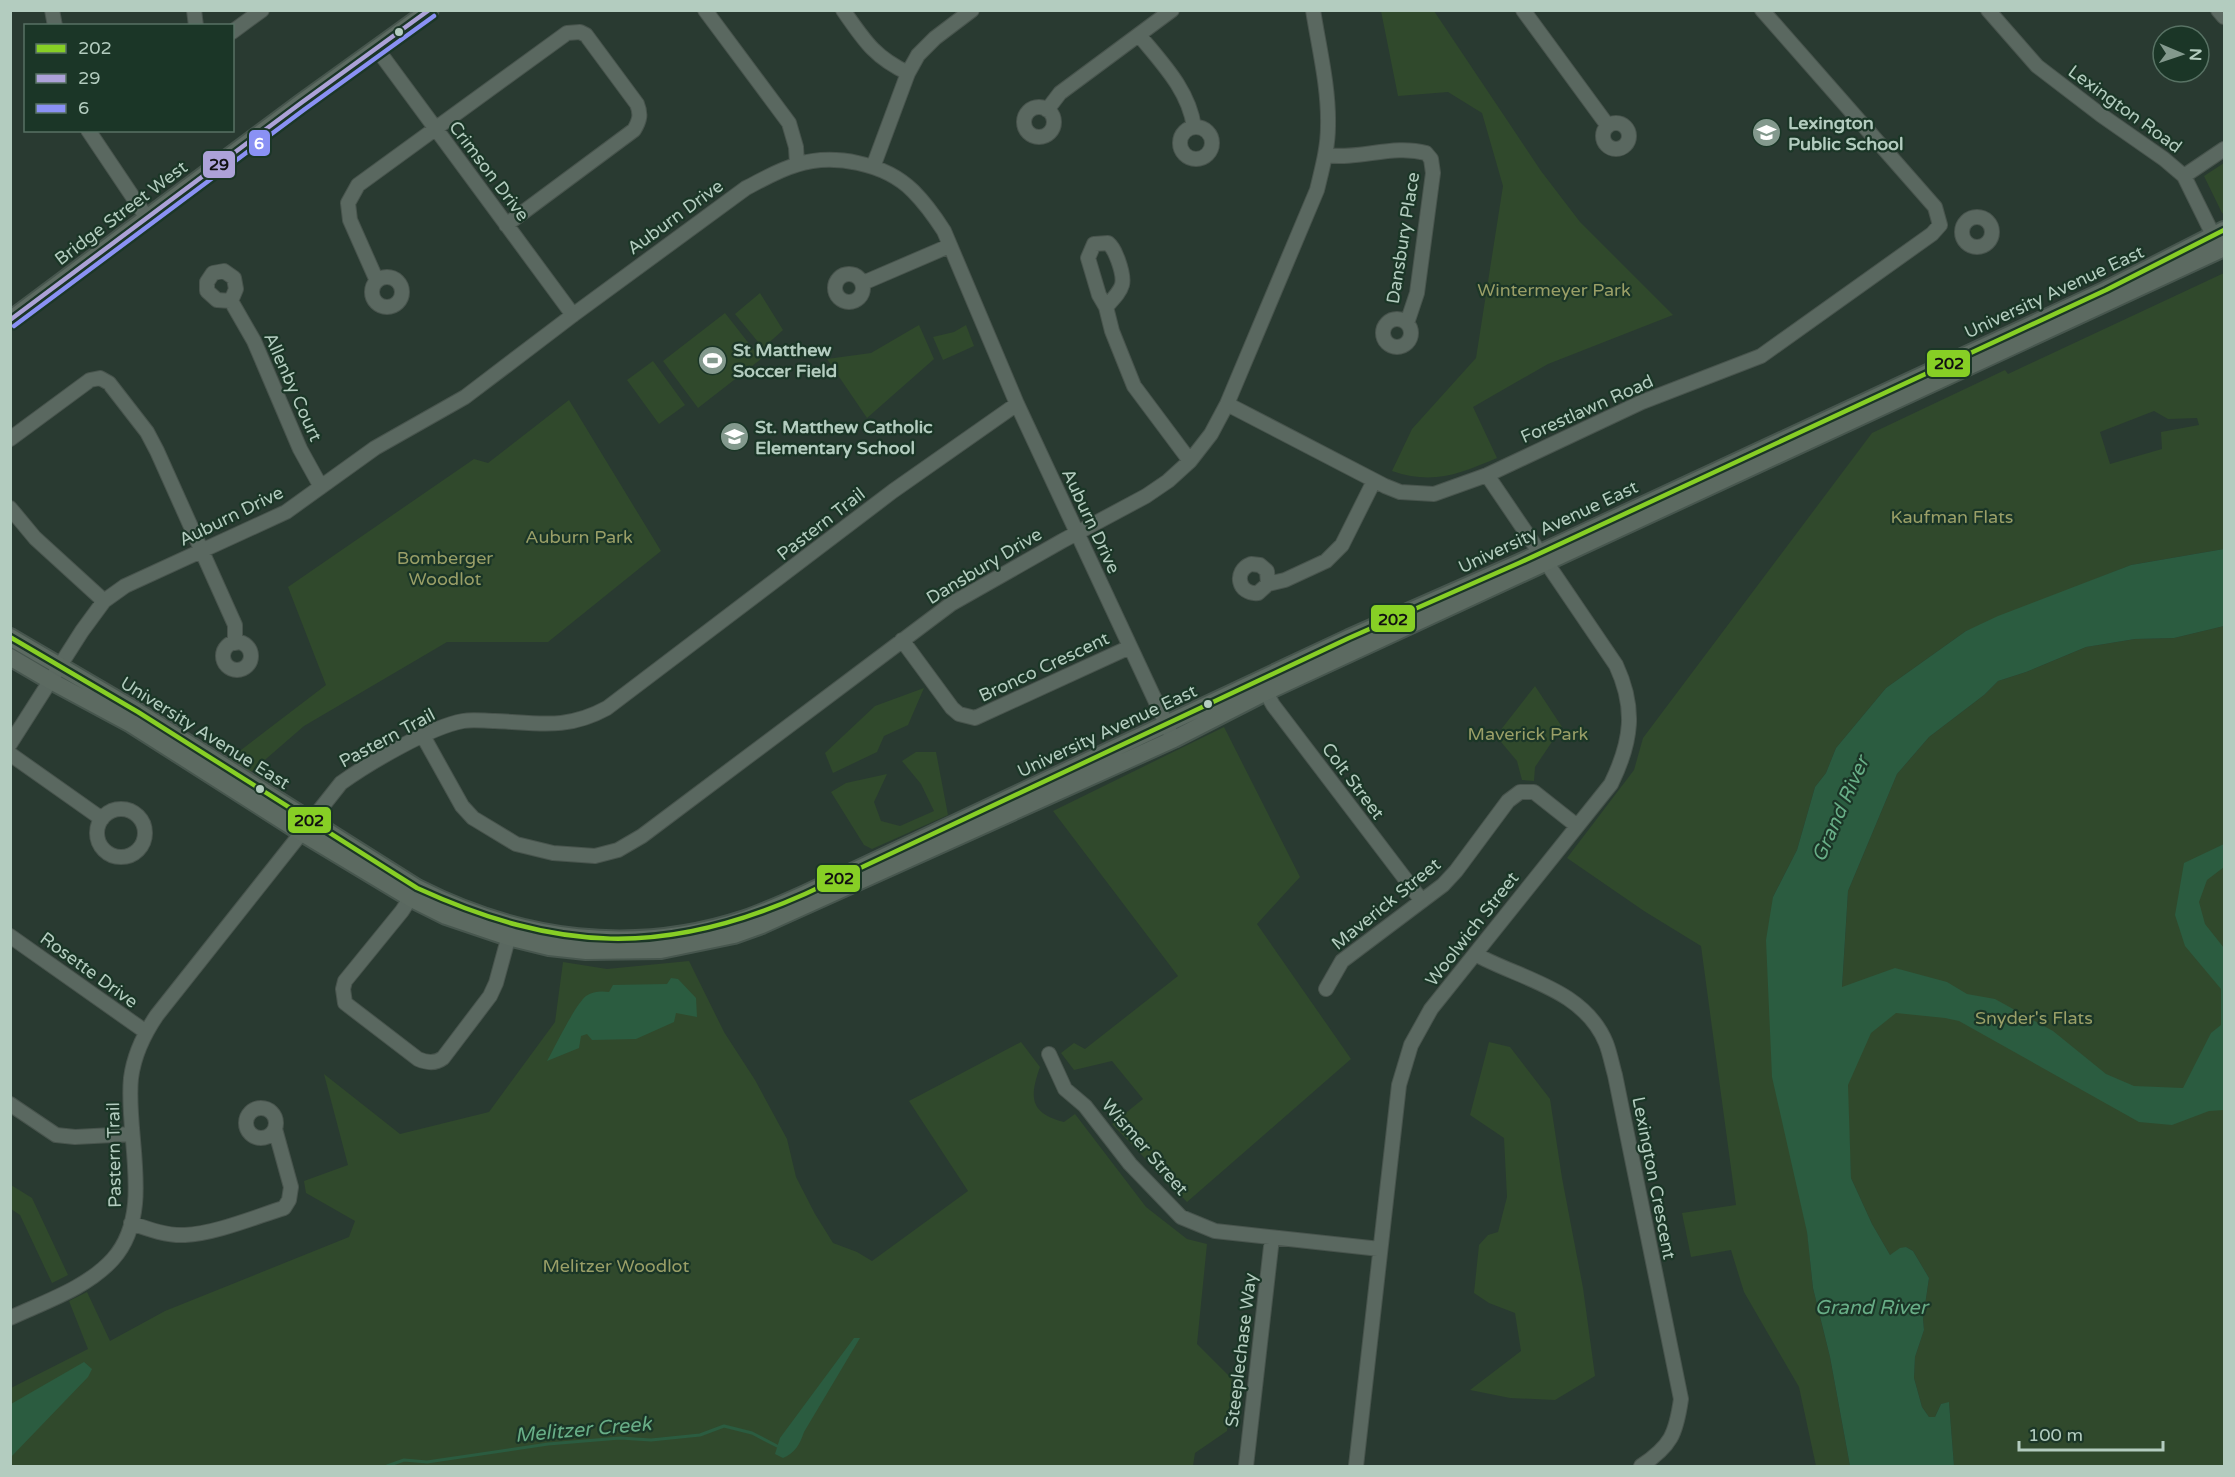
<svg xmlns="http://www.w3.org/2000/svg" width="2235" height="1477" viewBox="0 0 2235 1477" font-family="'Varela Round',sans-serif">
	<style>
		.green { fill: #30492c; fill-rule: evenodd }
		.water { fill: #2b5c40 }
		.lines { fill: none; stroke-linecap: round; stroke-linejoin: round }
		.stream { stroke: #2b5c40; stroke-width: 3 }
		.minor-casing { stroke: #48544d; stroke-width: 16 }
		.major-casing { stroke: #47564e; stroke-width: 20 }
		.minor { stroke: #5a6860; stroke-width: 14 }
		.major { stroke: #5c6a61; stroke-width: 16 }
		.bus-1-casing { stroke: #1b3627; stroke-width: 9 }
		.bus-2-casing { stroke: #1b3627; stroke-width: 9 }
		.bus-3-casing { stroke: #1b3627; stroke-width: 9 }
		.bus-1 { stroke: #87cf25; stroke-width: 4.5 }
		.bus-2 { stroke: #aca2d8; stroke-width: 4.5 }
		.bus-3 { stroke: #8a91f4; stroke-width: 4.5 }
		.bus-dot { fill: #b3ccbf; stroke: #1b3627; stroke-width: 2 }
		.labels { text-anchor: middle; stroke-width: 4.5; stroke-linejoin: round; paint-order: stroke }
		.street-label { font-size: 18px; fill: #b3ccbf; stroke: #1b3627 }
		.poi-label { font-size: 18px; font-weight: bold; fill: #b3ccbf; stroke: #1b3627; text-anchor: start }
		.park-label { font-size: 18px; fill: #9a9f67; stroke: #1b3627 }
		.water-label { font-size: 20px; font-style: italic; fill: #68ae87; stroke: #1b3627 }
		.line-badge { stroke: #1b3627; stroke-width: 2 }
		.badge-label { font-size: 16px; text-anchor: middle; font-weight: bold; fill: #fff }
		.pale-badge-label { font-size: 16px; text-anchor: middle; font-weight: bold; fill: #111 }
	</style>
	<rect width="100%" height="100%" fill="#293a31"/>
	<path class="green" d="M1381 11H1434L1541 171 1580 222 1673 315 1548 364 1473 407 1497 458C1459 474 1433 485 1392 471L1412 429 1476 358 1503 186 1482 113 1448 92 1398 96Z
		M2224 163V214L2222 213 2204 176Z
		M2224 273V549L2131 565 1966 631 1886 688 1836 748 1826 773 1815 787 1797 850 1773 897 1813 1288 1830 1357 1850 1466H1816L1799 1387 1744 1292 1731 1250 1691 1257 1682 1213 1736 1205 1701 946 1644 911 1567 858 1634 770 1643 738 1872 433 2005 370 2008 374ZM2154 411 2168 419 2197 418 2199 425 2161 432 2162 449 2110 464 2100 432Z
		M760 293 783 330 763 348 735 314Z
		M725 313 761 359 698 408 663 361Z
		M919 325 934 359 867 418 827 359 871 353Z
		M966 325 974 346 943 360 933 337 954 332Z
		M653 361 685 405 659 424 627 380Z
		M569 400 661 551 548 642H447L304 726 251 772 228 760 326 685 288 587 474 459 488 463Z
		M2224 626V1466H1954L1949 1403 1941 1404 1935 1417H1929L1922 1407 1914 1378 1915 1357 1924 1330 1923 1319 1929 1278 1913 1251 1906 1247 1890 1255 1872 1224 1851 1178 1842 987 1848 891 1897 774 1929 737 1984 695 1998 681 2026 672 2086 647 2135 639 2174 638Z
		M1535 686 1562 727 1535 767 1534 781 1522 780 1517 761 1496 736Z
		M924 688 908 725 884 736 877 752 833 773 825 753 875 706Z
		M1224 727 1300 877 1257 924 1351 1059 1187 1202 1112 1124 1143 1099 1112 1061 1074 1070 1061 1053 1074 1043 1085 1049 1178 976 1053 811Z
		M916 752H936L948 815 872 849 864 845 831 792 846 783 887 774 874 802 881 821 900 826 934 811 921 784 902 761Z
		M689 961 724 1032 755 1080 787 1139 796 1177 815 1214 833 1243 857 1252 872 1261 968 1191 909 1101 1021 1042 1040 1067C1029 1098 1030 1113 1064 1122L1075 1114 1146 1207 1187 1239 1207 1244 1197 1344 1232 1379 1227 1431 1195 1453 1193 1466H11V1388L88 1349 69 1301 87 1292 110 1341 165 1311 349 1237 355 1221 306 1193 304 1181 348 1165 324 1074 400 1134 489 1112 555 1022 563 962 607 969Z
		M1489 1042 1510 1047 1550 1099 1562 1178 1583 1288 1595 1376 1555 1400 1510 1398 1470 1390 1521 1351 1515 1313 1489 1303 1474 1293 1479 1245 1488 1235 1498 1232 1507 1197 1504 1138 1470 1115Z
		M11 1185 32 1198 68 1275 52 1283 20 1215 11 1209Z"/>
	<path class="water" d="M2224 549V626L2174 638 2135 639 2086 647 2026 672 1998 681 1984 695 1929 737 1897 774 1848 891 1842 987 1895 968 1947 982 1967 994 1995 999 2053 1031 2106 1074 2134 1086 2183 1088 2211 1033 2221 1025V989L2185 946 2175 915 2184 863 2224 844V867L2207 880 2199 902 2205 924 2224 948V1110L2209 1111 2172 1125 2139 1122 1959 1021 1945 1018 1896 1013 1871 1033 1848 1085 1851 1178 1872 1224 1890 1255 1900 1248 1906 1247 1913 1251 1929 1278 1923 1319 1924 1330 1915 1357 1914 1378 1922 1407 1929 1417H1935L1941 1404 1949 1402 1954 1466H1850L1830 1357 1813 1288 1807 1232 1772 1077 1766 940 1773 897 1797 850 1815 787 1826 773 1836 748 1886 688 1966 631 1998 616 2131 565Z
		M671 978 678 979 696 998 697 1017 676 1013 674 1022 636 1039 592 1040 587 1034 581 1036 579 1048 547 1061C555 1047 575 1005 586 996 594 991 601 991 609 992L613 985 667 984Z
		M854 1338H860L804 1432C800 1444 795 1453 783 1458L775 1454 780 1438Z
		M84 1362 92 1369 88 1377 11 1457V1404Z"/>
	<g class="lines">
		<path class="stream" d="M387 1466 404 1460 427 1462 548 1444 620 1438 651 1440 700 1435 724 1426 752 1433 777 1446"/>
		<defs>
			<path id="minor" d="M52 10 55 26
				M194 10 196 26
				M705 10 789 123 796 147 797 164
				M843 10C864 40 874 57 908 73
				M1523 10 1608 126
				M1988 10 2037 66 2101 115 2164 159 2184 176 2218 245
				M2218 10 2224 17
				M232 32 262 10
				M1139 35C1161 62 1189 90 1194 127
				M377 49 573 315
				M1024 122a15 15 0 1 1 30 0a15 15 0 1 1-30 0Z
				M1047 110 1060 93 1172 10
				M1603 136a13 13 0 1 1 26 0a13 13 0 1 1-26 0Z
				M1180 143a16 16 0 1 1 32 0a16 16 0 1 1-32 0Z
				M88 130 147 218
				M1325 155C1359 160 1393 144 1426 153L1431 159 1433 173 1417 293 1407 323
				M873 167 908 73 918 55 935 38 972 10
				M2184 176 2224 149
				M1962 232a15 15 0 1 1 30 0a15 15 0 1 1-30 0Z
				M835 288a14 14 0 1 1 28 0a14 14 0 1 1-28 0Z
				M372 292a15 15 0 1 1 30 0a15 15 0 1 1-30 0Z
				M377 281 350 220 348 203 358 185 567 33 580 32 586 35 637 104C641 114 640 120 634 130L506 225
				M863 283 949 246
				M231 301 217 300 207 291V282L213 273 224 271 234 278 236 289 231 301 254 341 300 449 321 487
				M1106 307C1123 288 1127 285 1118 260 1115 253 1114 248 1108 243L1094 244 1088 258 1099 295 1106 307 1112 331 1134 386 1190 461
				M1383 333a14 14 0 1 1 28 0a14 14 0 1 1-28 0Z
				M1227 404 1385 486 1400 492 1434 494 1487 475 1642 402 1761 356 1932 234 1940 225 1935 207 1762 10
				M10 439 90 380 100 378 109 383 147 432 157 451 235 625V643
				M10 508 35 538 104 601
				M1268 584 1267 571 1260 565 1251 564C1233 571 1238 595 1258 593L1268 584 1285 580 1326 561 1342 545 1374 481
				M902 640 952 708 959 714 975 718 1130 647
				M223 656a14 14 0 1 1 28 0a14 14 0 1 1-28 0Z
				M1262 685 1273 705 1422 901
				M423 736 462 806 473 818 516 844 553 853 595 856 618 850 642 836 951 604 1062 541 1146 496 1168 481 1190 461 1211 434 1227 404 1317 190C1322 169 1328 148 1328 126 1329 88 1319 48 1313 10
				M10 744 82 631 104 601 125 586 286 512 375 448 465 397 573 315 746 188C762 180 778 170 796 165 833 153 885 163 913 191 925 203 935 217 944 231L1017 404 1170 732
				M10 754 102 819
				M97 833a24 24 0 1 1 48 0a24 24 0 1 1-48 0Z
				M416 889 402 911 345 981 343 989 345 1003 418 1059C427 1063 435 1064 443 1058L490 996 496 983 511 928
				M10 936 146 1032
				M1475 954C1520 979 1584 989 1606 1043 1610 1053 1612 1065 1615 1075L1681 1399C1676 1434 1671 1446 1641 1466
				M1326 989 1342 961 1443 885 1456 871 1508 801 1520 792H1534L1577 826
				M1049 1054 1065 1089 1085 1106 1130 1164 1181 1217 1215 1231 1380 1249
				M10 1104 56 1135 75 1137 132 1134
				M246 1123a15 15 0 1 1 30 0a15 15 0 1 1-30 0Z
				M131 1223C148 1229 167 1236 185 1235 214 1234 255 1217 284 1208L289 1200 291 1187 275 1129
				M10 1318C44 1302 87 1288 113 1259 155 1212 125 1135 131 1078 134 1055 144 1034 157 1015L341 783C369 763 430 727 463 721 473 719 485 721 495 721 539 723 567 730 607 708L893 491 1017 404
				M1246 1466 1272 1238
				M1356 1466 1399 1085 1411 1045 1431 1009 1611 784C1632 741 1636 708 1616 665L1487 475"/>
			<path id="major" d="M10 320 301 103 430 10
				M10 637 138 712 417 888C521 941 633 956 745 919 765 912 785 903 805 894L1349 638 1519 563 2106 290 2224 230
				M10 657 51 681 131 724 302 833 410 898 446 916 508 937 549 947 586 951 661 950 734 935 762 925 1174 739 1266 692 2224 248"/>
		</defs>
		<use href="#minor" class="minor-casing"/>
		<use href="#major" class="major-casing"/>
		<use href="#minor" class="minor"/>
		<use href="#major" class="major"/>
		<defs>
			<path id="bus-1" d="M10 637 138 712 417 888C557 952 664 957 805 894L1349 638 1519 563 2106 290 2224 230"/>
			<path id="bus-2" d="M10 320 301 103 429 10"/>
			<path id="bus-3" d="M14 326 305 109 434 16"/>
		</defs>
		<use href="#bus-1" class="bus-1-casing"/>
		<use href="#bus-2" class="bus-2-casing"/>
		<use href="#bus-3" class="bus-3-casing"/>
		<use href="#bus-1" class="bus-1"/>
		<use href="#bus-2" class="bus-2"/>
		<use href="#bus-3" class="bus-3"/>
	</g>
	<defs>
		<symbol id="school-disc" viewBox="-11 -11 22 22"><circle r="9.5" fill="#83998d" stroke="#1b3627"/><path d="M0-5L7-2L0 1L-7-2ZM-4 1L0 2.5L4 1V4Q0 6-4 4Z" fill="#fff"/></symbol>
		<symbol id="stadium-disc" viewBox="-11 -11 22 22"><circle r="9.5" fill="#83998d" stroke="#1b3627"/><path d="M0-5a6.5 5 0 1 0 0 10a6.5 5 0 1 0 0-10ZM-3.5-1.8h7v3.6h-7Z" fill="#fff"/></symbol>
	</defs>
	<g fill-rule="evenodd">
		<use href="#school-disc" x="1750" y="116" width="33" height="33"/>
		<use href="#stadium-disc" x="696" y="344" width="33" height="33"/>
		<use href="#school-disc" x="718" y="420" width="33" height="33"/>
	</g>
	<g class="bus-dot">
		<circle cx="399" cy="32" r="5"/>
		<circle cx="1208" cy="704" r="5"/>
		<circle cx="260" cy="789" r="5"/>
	</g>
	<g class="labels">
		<g class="street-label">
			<text transform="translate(2125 109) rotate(36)" y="6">Lexington Road</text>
			<text transform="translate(489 171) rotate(53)" y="6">Crimson Drive</text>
			<text transform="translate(121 213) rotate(-37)" y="6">Bridge Street West</text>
			<text transform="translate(675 217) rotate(-36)" y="6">Auburn Drive</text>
			<text transform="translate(1403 238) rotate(-81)" y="6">Dansbury Place</text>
			<text transform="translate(2054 292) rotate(-25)" y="6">University Avenue East</text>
			<text transform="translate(293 387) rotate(66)" y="6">Allenby Court</text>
			<text transform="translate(1587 409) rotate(-24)" y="6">Forestlawn Road</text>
			<text transform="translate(231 516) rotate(-26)" y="6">Auburn Drive</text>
			<text transform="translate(1091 521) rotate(65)" y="6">Auburn Drive</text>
			<text transform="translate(821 524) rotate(-38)" y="6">Pastern Trail</text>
			<text transform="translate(1548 527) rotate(-25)" y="6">University Avenue East</text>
			<text transform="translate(984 566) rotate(-31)" y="6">Dansbury Drive</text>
			<text transform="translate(1044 667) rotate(-25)" y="6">Bronco Crescent</text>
			<text transform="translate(1107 731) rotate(-25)" y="6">University Avenue East</text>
			<text transform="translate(205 733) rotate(32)" y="6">University Avenue East</text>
			<text transform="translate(387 738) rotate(-28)" y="6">Pastern Trail</text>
			<text transform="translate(1353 781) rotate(53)" y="6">Colt Street</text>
			<text transform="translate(1386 904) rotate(-39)" y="6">Maverick Street</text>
			<text transform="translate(1472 929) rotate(-52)" y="6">Woolwich Street</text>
			<text transform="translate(89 970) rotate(36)" y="6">Rosette Drive</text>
			<text transform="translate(1145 1147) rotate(49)" y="6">Wismer Street</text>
			<text transform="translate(114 1155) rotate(-91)" y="6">Pastern Trail</text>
			<text transform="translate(1654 1178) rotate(79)" y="6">Lexington Crescent</text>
			<text transform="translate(1241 1350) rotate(-83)" y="6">Steeplechase Way</text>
		</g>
		<g class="poi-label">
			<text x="1788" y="129">Lexington<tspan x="1788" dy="21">Public School</tspan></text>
			<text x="733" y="356">St Matthew<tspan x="733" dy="21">Soccer Field</tspan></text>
			<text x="755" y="433">St. Matthew Catholic<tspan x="755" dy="21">Elementary School</tspan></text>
		</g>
		<g class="park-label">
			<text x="1554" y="296">Wintermeyer Park</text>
			<text x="1952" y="523">Kaufman Flats</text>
			<text x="579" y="543">Auburn Park</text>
			<text x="445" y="564">Bomberger<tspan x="445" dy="21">Woodlot</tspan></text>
			<text x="1528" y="740">Maverick Park</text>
			<text x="2034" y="1024">Snyder's Flats</text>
			<text x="616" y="1272">Melitzer Woodlot</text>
		</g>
		<g class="water-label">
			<text transform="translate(1840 809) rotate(-66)" y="7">Grand River</text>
			<text x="1871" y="1314">Grand River</text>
			<text transform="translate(583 1429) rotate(-5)" y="7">Melitzer Creek</text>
		</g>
	</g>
	<g class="line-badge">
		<rect x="248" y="129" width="23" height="28" rx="6" fill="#8a91f4"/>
		<rect x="202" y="150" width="34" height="29" rx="6" fill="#aca2d8"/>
		<rect x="1926" y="349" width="45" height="29" rx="6" fill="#87cf25"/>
		<rect x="1370" y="604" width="46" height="29" rx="6" fill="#87cf25"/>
		<rect x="287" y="806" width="45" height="28" rx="6" fill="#87cf25"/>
		<rect x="816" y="864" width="45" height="29" rx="6" fill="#87cf25"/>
	</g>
	<g class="badge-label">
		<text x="259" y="149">6</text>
	</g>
	<g class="pale-badge-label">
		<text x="219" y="170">29</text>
		<text x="1949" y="369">202</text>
		<text x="1393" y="625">202</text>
		<text x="309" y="826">202</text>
		<text x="839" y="884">202</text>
	</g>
	<rect width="2235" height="1477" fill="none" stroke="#b3ccbf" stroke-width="24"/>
	<rect x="24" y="24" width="210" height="108" fill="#1b3627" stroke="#587264" stroke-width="1.5"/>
	<rect x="36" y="44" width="30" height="9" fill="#87cf25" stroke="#587264" stroke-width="1.5"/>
	<text x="78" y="54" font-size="18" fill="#b3ccbf">202</text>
	<rect x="36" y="74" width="30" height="9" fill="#aca2d8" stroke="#587264" stroke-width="1.5"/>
	<text x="78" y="84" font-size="18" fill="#b3ccbf">29</text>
	<rect x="36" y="104" width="30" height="9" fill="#8a91f4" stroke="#587264" stroke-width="1.5"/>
	<text x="78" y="114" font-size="18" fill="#b3ccbf">6</text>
	<g transform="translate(2181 54) rotate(92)"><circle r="28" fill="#1b3627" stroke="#587264" stroke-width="1.5"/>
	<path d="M0-4.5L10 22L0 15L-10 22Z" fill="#83998d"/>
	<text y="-9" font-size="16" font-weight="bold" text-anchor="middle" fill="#b3ccbf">N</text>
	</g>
	<path d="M2019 1441v9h144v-9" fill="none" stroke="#b3ccbf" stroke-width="3"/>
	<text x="2028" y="1441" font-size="18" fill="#b3ccbf" stroke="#1b3627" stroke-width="4.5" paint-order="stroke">100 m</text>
</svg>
